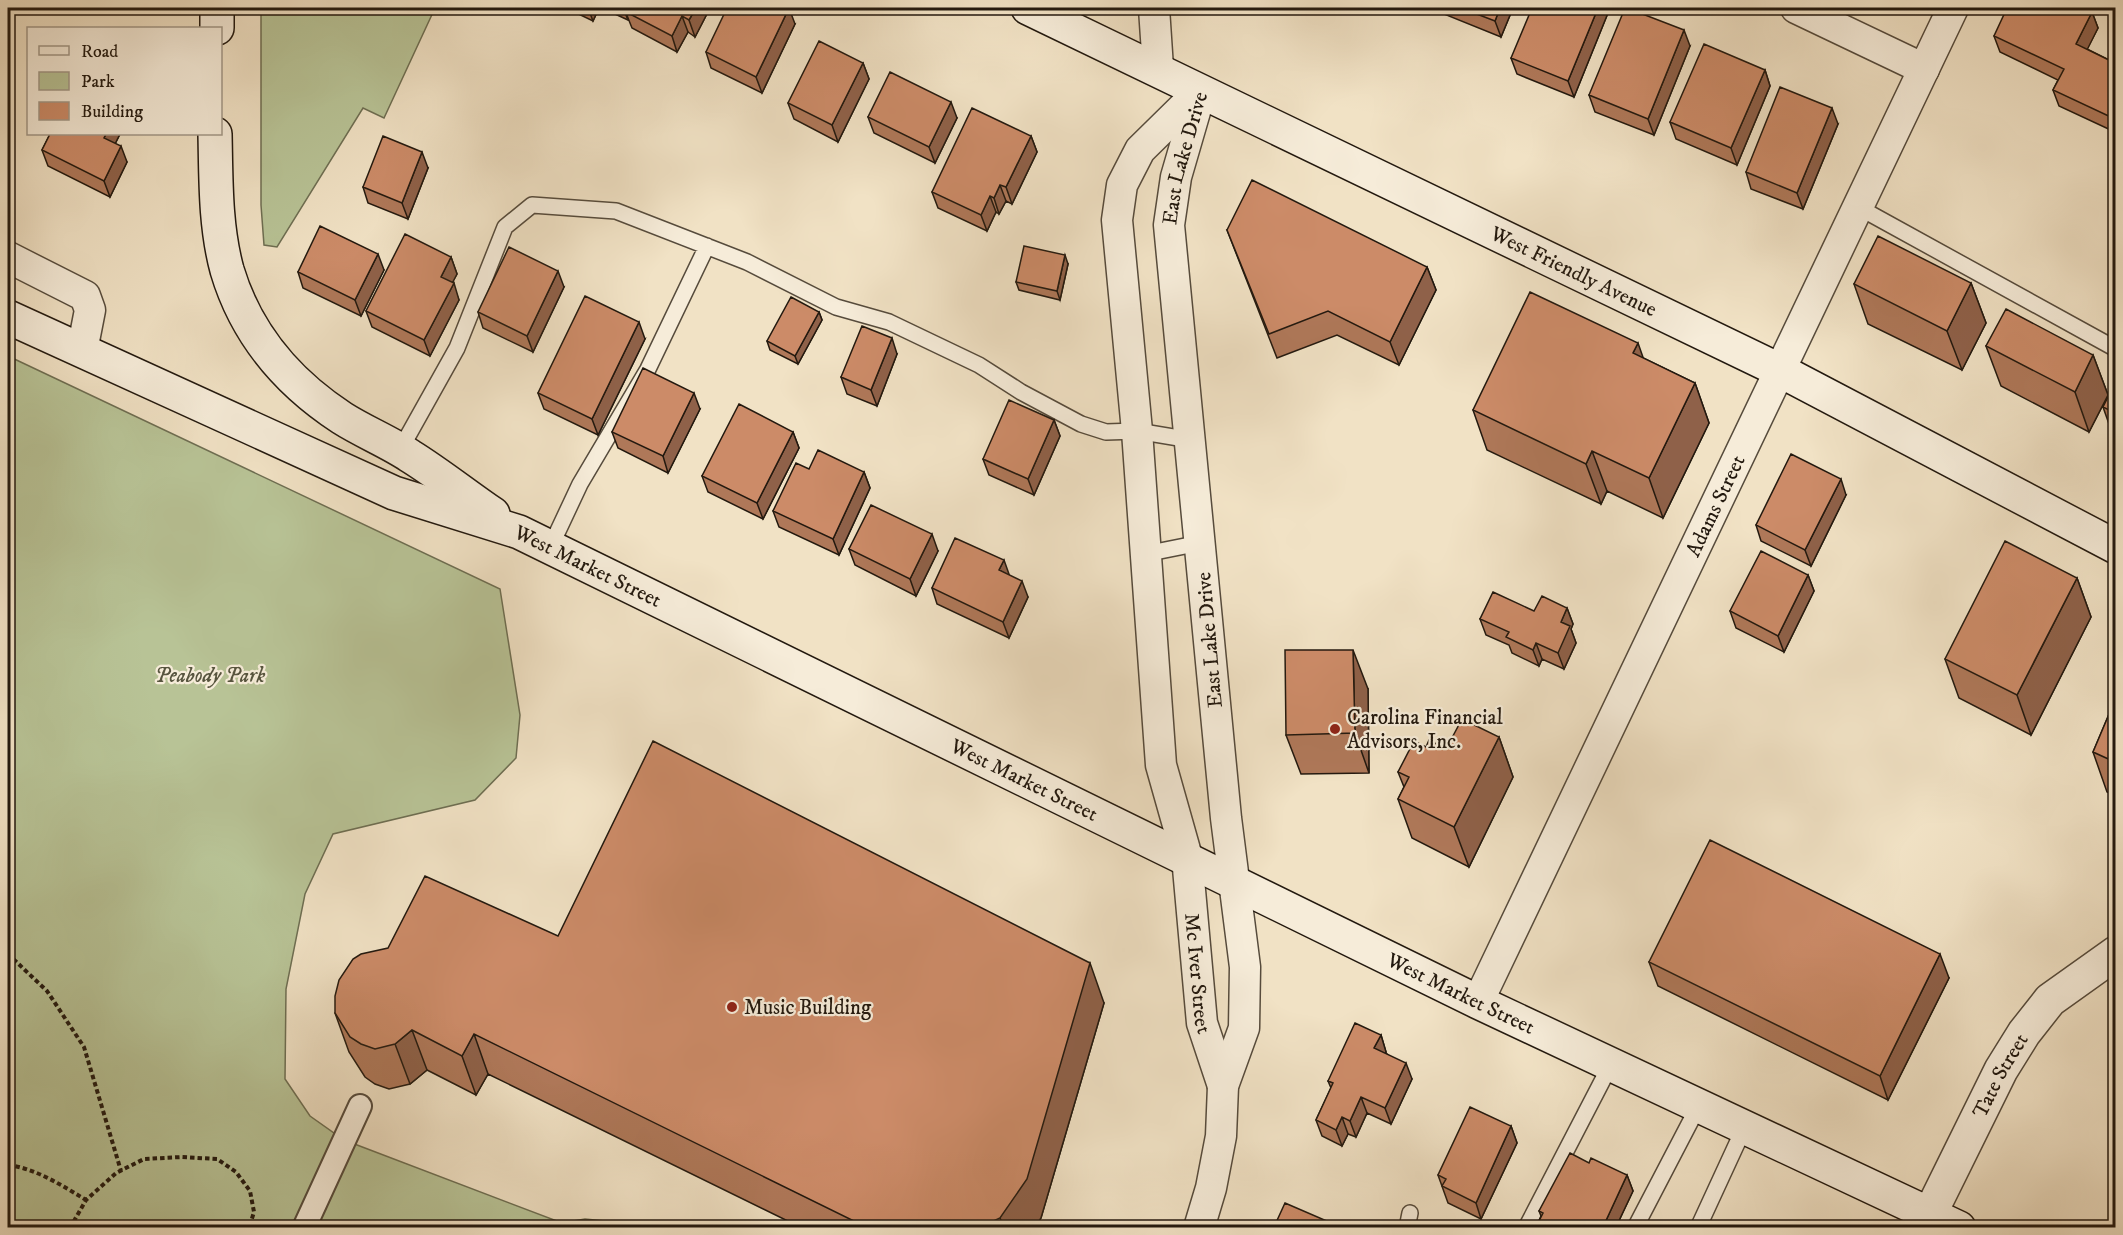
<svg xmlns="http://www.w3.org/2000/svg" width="2123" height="1235" viewBox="0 0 2123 1235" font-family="'IM FELL DW Pica',serif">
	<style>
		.green { fill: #b8c396; stroke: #6e6e52; stroke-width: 1.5 }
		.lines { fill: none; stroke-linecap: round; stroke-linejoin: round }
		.service-casing { stroke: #564b3c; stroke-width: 18 }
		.pedestrian-casing { stroke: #564b3c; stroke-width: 26 }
		.minor-casing { stroke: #564b3c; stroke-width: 33 }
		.tertiary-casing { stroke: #564b3c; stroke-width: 36 }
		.secondary-casing { stroke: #23190f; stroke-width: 36 }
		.path { stroke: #23190f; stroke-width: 4; stroke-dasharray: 4.5 3; stroke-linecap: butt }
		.service { stroke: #f6ecd9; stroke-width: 15 }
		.pedestrian { stroke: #f6ecd9; stroke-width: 22 }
		.minor { stroke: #f6ecd9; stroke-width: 30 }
		.tertiary { stroke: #f6ecd9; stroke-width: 33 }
		.secondary { stroke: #f6ecd9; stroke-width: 33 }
		.wall { fill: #af7859; stroke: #23190f; stroke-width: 1.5 }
		.shaded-wall { fill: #8f6149; stroke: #23190f; stroke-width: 1.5 }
		.building { fill: #cc8b68; stroke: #23190f; stroke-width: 1.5 }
		.poi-dot { fill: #8f2418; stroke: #f6ecd9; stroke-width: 2 }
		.labels { text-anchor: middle; stroke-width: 4.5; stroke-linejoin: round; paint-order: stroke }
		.street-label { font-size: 21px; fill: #23190f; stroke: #f6ecd9 }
		.park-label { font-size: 21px; font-style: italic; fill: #57543e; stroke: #f6ecd9 }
		.poi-label { font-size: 21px; fill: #23190f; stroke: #f6ecd9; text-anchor: start }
	</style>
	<rect width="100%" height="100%" fill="#f1e2c5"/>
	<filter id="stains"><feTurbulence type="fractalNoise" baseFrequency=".00333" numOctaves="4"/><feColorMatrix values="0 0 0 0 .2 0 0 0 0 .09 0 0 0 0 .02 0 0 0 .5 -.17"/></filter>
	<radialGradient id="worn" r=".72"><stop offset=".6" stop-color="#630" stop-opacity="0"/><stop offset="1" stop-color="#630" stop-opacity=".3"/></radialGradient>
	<path class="green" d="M261 8H435L384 118 363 108 277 247 264 245 261 205Z
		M8 356 500 589 520 715 516 758 475 800 333 834 305 894 286 989 285 1079 310 1116 344 1140 562 1223 585 1219 624 1223 629 1227 8 1228Z"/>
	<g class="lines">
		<defs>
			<path id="service" d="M1858 207 2116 349
				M400 450 457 348 505 227 532 205 616 211 747 262 836 307 889 322 979 365 1021 392 1081 424 1106 432 1137 431 1191 440
				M550 548 580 484 648 369 707 246
				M1145 554 1200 543
				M1407 1228 1410 1213
				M1526 1228 1611 1064
				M1635 1228 1699 1105
				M1698 1228 1745 1126"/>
			<path id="pedestrian" d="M304 1228 360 1106"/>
			<g id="minor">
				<path d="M1154 8 1158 68"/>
				<path d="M1796 8 1924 69"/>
				<path id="s1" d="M1200 91 1140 150 1122 185 1117 220 1137 431 1161 765 1187 857 1202 1023 1223 1086"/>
				<path d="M8 257 85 296 90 310 82 351"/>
				<path id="s2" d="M1478 1002 1953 8"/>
				<path id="s3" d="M1199 1228 1211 1188 1221 1136 1223 1086 1244 1028 1245 967 1226 818 1169 225 1176 177 1201 91"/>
			</g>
			<g id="tertiary">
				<path id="s4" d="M1923 1228 2001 1070 2024 1033 2050 1000 2116 953"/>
			</g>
			<g id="secondary">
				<path id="s5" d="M1028 8 1779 370 2116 547"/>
				<path d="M217 28V8"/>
				<path d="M215 134C216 179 215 226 227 270 246 334 287 382 342 418 364 432 389 442 410 456 439 474 465 495 493 514"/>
				<path id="s6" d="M8 317 394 493 519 532 1478 1002 1959 1228"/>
			</g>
		</defs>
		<use href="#service" class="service-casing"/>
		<use href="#pedestrian" class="pedestrian-casing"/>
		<use href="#minor" class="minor-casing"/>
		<use href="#tertiary" class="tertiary-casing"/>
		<use href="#secondary" class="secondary-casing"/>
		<path class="path" d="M8 954 47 991 84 1047 121 1171
			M8 1165C35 1168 63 1186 86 1200
			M70 1228 86 1200 116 1173 144 1159 182 1157 217 1159 236 1172 250 1191 254 1212 249 1228"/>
		<use href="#service" class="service"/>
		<use href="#pedestrian" class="pedestrian"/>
		<use href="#minor" class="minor"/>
		<use href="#tertiary" class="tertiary"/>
		<use href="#secondary" class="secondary"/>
	</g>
	<path class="wall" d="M569 8H599L593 21 570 10Z
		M602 8H710L695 37 688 32 677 52 632 28 628 18V20Z
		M1323 8H1347L1346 13Z
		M1433 8H1513L1501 37 1434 10Z
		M1610 8 1574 97 1517 74 1511 58Z
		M2092 12 2098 28 2087 49 2115 63V132L2059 106 2053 90 2058 80 2000 52 1994 36Z
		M795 24 762 93 711 68 706 52Z
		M1690 46 1654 135 1595 112 1589 95Z
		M863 63 869 79 838 142 794 119 788 103Z
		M1765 70 1770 86 1737 165 1676 139 1670 122Z
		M868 117 957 118 935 163 874 133Z
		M1838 124 1803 209 1751 189 1746 172Z
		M50 134H120L115 144 127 162 110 197 48 166 42 150Z
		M1031 136 1037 152 1012 204 1006 201 999 214 996 212 987 231 938 208 932 192Z
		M428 168 408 219 368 203 363 187Z
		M1227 230 1427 267 1436 290 1399 365 1337 335 1277 358Z
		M451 257 457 274 452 283 459 300 430 356 372 327 366 311Z
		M1068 264 1060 300 1019 290 1016 282Z
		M384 270 361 316 303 288 298 272Z
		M1971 283 1986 323 1962 370 1868 324 1854 284Z
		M564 287 533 352 483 328 478 312Z
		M819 312 822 320 798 364 770 350 767 341Z
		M645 339 598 435 544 409 538 393Z
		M1986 346 2093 355 2108 395 2089 432 2001 386Z
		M897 354 877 406 847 394 841 377Z
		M1643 358 1695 383 1709 423 1663 518 1607 491 1601 504 1487 450 1473 410Z
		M2115 383V441L2103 407Z
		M700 409 668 473 618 448 612 432Z
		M1054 420 1060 436 1034 495 989 475 983 459Z
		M793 432 799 448 763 519 708 492 702 476Z
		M809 469 864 472 870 488 839 555 779 527 773 511Z
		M1846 495 1811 566 1761 541 1756 525Z
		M849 549 938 551 916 596 855 565Z
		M1009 575 1028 597 1009 638 937 604 932 588Z
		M1808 575 1814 591 1784 652 1736 628 1730 611Z
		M2077 578 2091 617 2031 735 1959 698 1945 659Z
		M1567 608 1573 624 1571 629 1576 643 1564 669 1542 659 1539 666 1512 653 1509 645 1486 635 1480 619Z
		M1368 689 1369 773 1301 774 1286 735Z
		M2115 700V796L2107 792 2093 752Z
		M1499 737 1513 777 1469 867 1412 838 1398 799 1404 787 1398 772 1426 747 1446 749Z
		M558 936 1104 1003 1041 1218 1035 1227H800L488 1074 476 1095 427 1070 410 1084 389 1089 375 1084 365 1077 349 1052 335 1013Z
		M1649 962 1949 978 1888 1100 1658 986Z
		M1381 1035 1386 1052V1053L1412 1079 1391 1124 1367 1113 1356 1137 1348 1134 1342 1146 1322 1136 1316 1120 1331 1088 1328 1081Z
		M1511 1126 1517 1143 1481 1219 1448 1203 1438 1175Z
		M1589 1163 1627 1175 1633 1191 1616 1227H1536L1541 1216 1539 1211Z"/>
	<path class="shaded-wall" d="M588 8H599L593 21Z
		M623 8H633L626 12 628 18V20Z
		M696 8H710L695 37 689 20Z
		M789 8 795 24 762 93 756 77Z
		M1500 8H1513L1501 37 1495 21Z
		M1598 8H1610L1574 97 1568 81Z
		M2092 12 2098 28 2082 60 2076 44Z
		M682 16 688 32 677 52 672 36Z
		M1684 30 1690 46 1654 135 1648 119Z
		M863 63 869 79 838 142 832 125Z
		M1765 70 1770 86 1737 165 1731 148Z
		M951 102 957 118 935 163 929 147Z
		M1832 108 1838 124 1803 209 1797 193Z
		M106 134H120L110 154 104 138Z
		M1031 136 1037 152 1012 204 1006 187Z
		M121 146 127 162 110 197 104 181Z
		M422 152 428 168 408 219 402 203Z
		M1000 185 1006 201 999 214 994 198Z
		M990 196 996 212 987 231 981 215Z
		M378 254 384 270 361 316 355 300Z
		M1065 255 1068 264 1060 300 1057 291Z
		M451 257 457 274 447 293 441 277Z
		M1427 267 1436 290 1399 365 1390 342Z
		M558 271 564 287 533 352 527 336Z
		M454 283 459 300 430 356 424 340Z
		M1971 283 1986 323 1962 370 1947 331Z
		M819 312 822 320 798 364 795 356Z
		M639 322 645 339 598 435 592 419Z
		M892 338 897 354 877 406 871 390Z
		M1638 343 1652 383 1633 353Z
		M2093 355 2108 395 2089 432 2075 392Z
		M1695 383 1709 423 1663 518 1649 478Z
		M694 393 700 409 668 473 663 456Z
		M1054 420 1060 436 1034 495 1028 479Z
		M793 432 799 448 763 519 757 503Z
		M1592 451 1607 491 1601 504 1586 464Z
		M864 472 870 488 839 555 833 539Z
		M1841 479 1846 495 1811 566 1805 550Z
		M932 534 938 551 916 596 910 579Z
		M1004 560 1010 577 999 570Z
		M1808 575 1814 591 1784 652 1778 636Z
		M2077 578 2091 617 2031 735 2017 695Z
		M1022 581 1028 597 1009 638 1003 622Z
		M1567 608 1573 624 1571 629 1576 643 1564 669 1558 653 1561 622Z
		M1536 643 1542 659 1539 666 1533 650Z
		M1353 650 1368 689 1369 773 1355 733Z
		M1499 737 1513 777 1469 867 1454 827Z
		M1940 954 1949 978 1888 1100 1880 1076Z
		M1090 963 1104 1003 1041 1218 1035 1227H1004L1000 1218Z
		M412 1030 427 1070 410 1084 395 1044Z
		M474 1034 488 1074 476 1095 462 1056Z
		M1381 1035 1386 1052 1380 1064 1374 1048Z
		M1406 1063 1412 1079 1391 1124 1385 1108Z
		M1361 1097 1367 1113 1356 1137 1350 1121Z
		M1342 1117 1348 1134 1342 1146 1336 1130Z
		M1511 1126 1517 1143 1481 1219 1476 1203Z
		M1627 1175 1633 1191 1616 1227H1603Z"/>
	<path class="building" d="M629 8H696L689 20 682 16 672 36 626 12Z
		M727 8H789L756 77 706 52Z
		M1461 8H1500L1495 21Z
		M1532 8H1598L1568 81 1511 58Z
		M1625 8H1627L1684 30 1648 119 1589 95Z
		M2007 8H2083L2092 12 2076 44 2115 63V119L2053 90 2064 69 1994 36Z
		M819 41 863 63 832 125 788 103Z
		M1704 44 1765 70 1731 148 1670 122Z
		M890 72 951 102 929 147 868 117Z
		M1780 87 1832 108 1797 193 1746 172Z
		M972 108 1031 136 1006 187 1000 185 994 198 990 196 981 215 932 192Z
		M50 134H106L104 138 121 146 104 181 42 150Z
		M383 136 422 152 402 203 363 187Z
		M1252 180 1427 267 1390 342 1328 311 1269 334 1227 230Z
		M320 226 378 254 355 300 298 272Z
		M405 234 451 257 441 277 454 283 424 340 366 311Z
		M1878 236 1971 283 1947 331 1854 284Z
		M1024 246 1065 255 1057 291 1016 282Z
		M509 247 558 271 527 336 478 312Z
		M1530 292 1638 343 1633 353 1695 383 1649 478 1592 451 1586 464 1473 410Z
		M585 296 639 322 592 419 538 393Z
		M791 297 819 312 795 356 767 341Z
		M2006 309 2093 355 2075 392 1986 346Z
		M862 326 892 338 871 390 841 377Z
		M643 368 694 393 663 456 612 432Z
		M2115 383V413L2103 407Z
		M1009 400 1054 420 1028 479 983 459Z
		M739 404 793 432 757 503 702 476Z
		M818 450 864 472 833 539 773 511 796 463 809 469Z
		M1791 454 1841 479 1805 550 1756 525Z
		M871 505 932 534 910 579 849 549Z
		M955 538 1004 560 999 570 1022 581 1003 622 932 588Z
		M2005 541 2077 578 2017 695 1945 659Z
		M1761 551 1808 575 1778 636 1730 611Z
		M1493 592 1534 611 1542 596 1567 608 1561 622 1570 626 1558 653 1536 643 1533 650 1506 637 1509 632 1480 619Z
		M1285 650H1353L1355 733 1286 735Z
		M2115 700V762L2093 752Z
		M1462 719 1499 737 1454 827 1398 799 1409 777 1398 772 1414 741 1426 747 1429 740 1446 749Z
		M653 741 1090 963 1027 1179 1000 1218 981 1227H866L474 1034 462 1056 412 1030 395 1044 375 1049 361 1044 350 1037 335 1013V996L339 980 353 959 361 954 388 948 425 876 558 936Z
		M1710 840 1940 954 1880 1076 1649 962Z
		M1355 1023 1381 1035 1374 1048 1406 1063 1385 1108 1361 1097 1350 1121 1342 1117 1336 1130 1316 1120 1333 1083 1328 1081Z
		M1470 1107 1511 1126 1476 1203 1442 1186 1446 1179 1438 1175Z
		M1570 1153 1589 1163 1591 1158 1627 1175 1603 1227H1574L1566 1224 1565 1227H1536L1543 1213 1539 1211Z
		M1285 1203 1336 1225V1227H1274Z"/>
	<g class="poi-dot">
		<circle cx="1335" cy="729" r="6"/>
		<circle cx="732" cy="1007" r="6"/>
	</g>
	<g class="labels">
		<g class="street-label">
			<text dy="7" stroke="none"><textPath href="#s3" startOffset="1082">East Lake Drive</textPath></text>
			<text dy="7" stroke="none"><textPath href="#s5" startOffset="606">West Friendly Avenue</textPath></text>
			<text dy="7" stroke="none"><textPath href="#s2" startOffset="550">Adams Street</textPath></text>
			<text dy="7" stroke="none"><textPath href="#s6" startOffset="632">West Market Street</textPath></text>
			<text transform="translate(1209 640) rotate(-95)" y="7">East Lake Drive</text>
			<text dy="7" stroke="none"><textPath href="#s6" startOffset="1118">West Market Street</textPath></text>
			<text dy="7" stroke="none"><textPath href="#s1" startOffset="918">Mc Iver Street</textPath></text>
			<text dy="7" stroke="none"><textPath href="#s6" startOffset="1604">West Market Street</textPath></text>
			<text dy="7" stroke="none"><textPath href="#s4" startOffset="171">Tate Street</textPath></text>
		</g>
		<g class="park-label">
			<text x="210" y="682">Peabody Park</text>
		</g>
		<g class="poi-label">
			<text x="1347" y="724">Carolina Financial<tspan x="1347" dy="24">Advisors, Inc.</tspan></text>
			<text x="744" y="1014">Music Building</text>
		</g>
	</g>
	<rect width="2123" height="1235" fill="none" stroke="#f1e2c5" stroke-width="30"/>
	<rect x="9" y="9" width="2105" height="1217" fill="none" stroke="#23190f" stroke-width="3"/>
	<rect x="15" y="15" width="2093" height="1205" fill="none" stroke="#23190f" stroke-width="1.5"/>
	<rect x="27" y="27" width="195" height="108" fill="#f6ecd9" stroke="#a29888" stroke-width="1.5"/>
	<rect x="39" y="46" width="30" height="9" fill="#f6ecd9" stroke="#a29888" stroke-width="1.5"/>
	<text x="81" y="57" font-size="18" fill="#23190f">Road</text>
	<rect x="39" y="72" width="30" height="18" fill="#b8c396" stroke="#a29888" stroke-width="1.5"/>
	<text x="81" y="87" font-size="18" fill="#23190f">Park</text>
	<rect x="39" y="102" width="30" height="18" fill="#cc8b68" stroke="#a29888" stroke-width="1.5"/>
	<text x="81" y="117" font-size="18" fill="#23190f">Building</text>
	<rect width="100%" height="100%" filter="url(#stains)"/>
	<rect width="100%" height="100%" fill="url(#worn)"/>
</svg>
